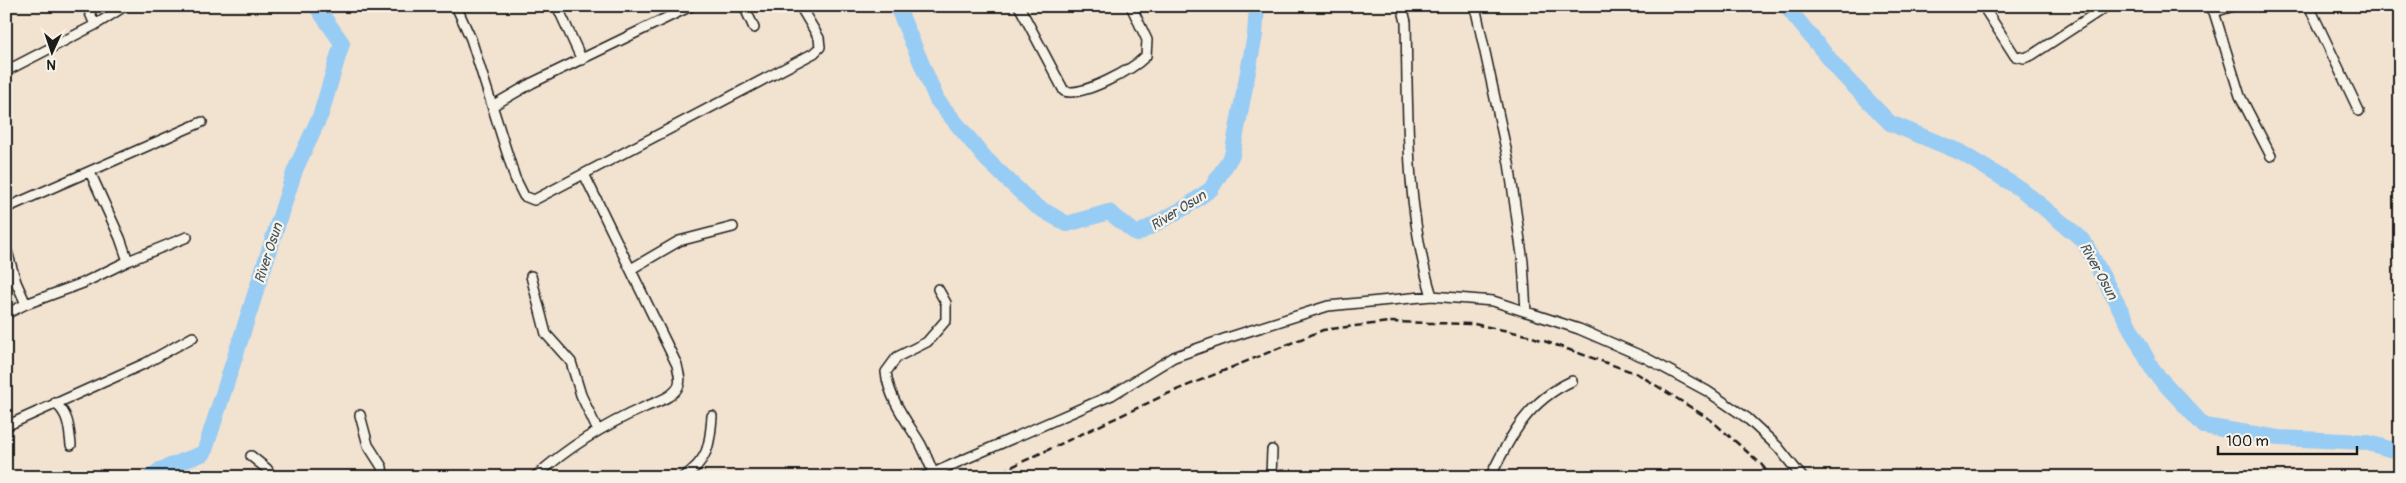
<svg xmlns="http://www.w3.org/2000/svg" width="2406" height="483" viewBox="0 0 2406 483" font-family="Pangolin,sans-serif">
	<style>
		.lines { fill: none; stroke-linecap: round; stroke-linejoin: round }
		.river { stroke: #97ccf5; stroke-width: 16 }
		.minor-casing { stroke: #1c1c1c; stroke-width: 12 }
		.minor { stroke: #f7f3e8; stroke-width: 9 }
		.rail { stroke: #1c1c1c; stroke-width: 2.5; stroke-dasharray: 8 4; stroke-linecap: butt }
		.labels { text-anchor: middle; stroke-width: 4.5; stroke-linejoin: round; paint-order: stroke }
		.water-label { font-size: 14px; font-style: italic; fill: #41515d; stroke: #f7f3e8 }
	</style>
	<rect width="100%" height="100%" fill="#f2e2d0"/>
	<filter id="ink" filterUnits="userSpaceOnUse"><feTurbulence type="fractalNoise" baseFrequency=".02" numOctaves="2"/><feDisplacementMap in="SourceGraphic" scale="10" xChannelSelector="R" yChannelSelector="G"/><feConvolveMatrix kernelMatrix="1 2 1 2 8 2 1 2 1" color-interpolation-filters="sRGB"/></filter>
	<g filter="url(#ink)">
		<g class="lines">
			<path class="river" d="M897 6 937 100 986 159 1034 205 1067 224 1109 212 1137 234 1186 207 1211 189 1232 155 1255 35 1257 6
				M1786 6 1841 73 1890 123 1960 152 2022 190 2083 240 2154 372 2204 426 2279 438 2365 442 2400 452
				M151 477 160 470 204 453 295 170 321 114 342 43 316 6"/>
			<defs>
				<path id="minor" d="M87 6 95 25
					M456 6 471 39 515 178 524 196 534 200 814 53 820 47 819 38 800 6
					M557 6 582 60
					M744 6 754 28
					M1019 6 1064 91C1082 97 1132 70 1146 56L1147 40 1131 6
					M1402 6 1406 22C1408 112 1405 209 1432 296
					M1475 6 1509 163 1523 262 1526 312
					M1983 6 2015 56 2024 58 2032 55 2107 6
					M2209 6 2214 12 2233 6
					M2309 6 2359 111
					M2214 12 2240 96 2271 156
					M6 71 95 25 125 6
					M492 106 532 83 691 6
					M90 172 120 238 128 261
					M6 208 202 122
					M6 248 16 282 26 304
					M631 269 679 241 733 227
					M531 276 546 334 571 362 581 395 598 431
					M6 314 26 304 83 283 128 261 187 237
					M55 403C69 414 69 428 71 445
					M360 415 368 445 382 467 383 477
					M6 426 146 363 193 337
					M251 456 267 469 272 477
					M933 472C929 463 925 452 920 443 906 420 889 399 886 372L897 357 927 342 946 320V303L938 289
					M535 477C567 448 606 424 645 407 656 402 672 398 678 387 682 380 678 372 677 365L584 174
					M683 477C708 461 710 445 712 416
					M924 477 1112 395 1174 357 1227 338 1328 306 1432 296 1493 301 1579 329 1646 358 1707 391 1747 418 1778 447 1802 477
					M1271 477 1272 450
					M1490 477C1511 435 1528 401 1572 381"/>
			</defs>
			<use href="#minor" class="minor-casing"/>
			<use href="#minor" class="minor"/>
			<path class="rail" d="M990 477 1167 394 1323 330 1388 322 1474 324 1527 335 1638 374 1711 420 1761 464 1771 477"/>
		</g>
	</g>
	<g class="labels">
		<g class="water-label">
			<text transform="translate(1178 210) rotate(-32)" y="5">River Osun</text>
			<text transform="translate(268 253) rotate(-72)" y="5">River Osun</text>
			<text transform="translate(2099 271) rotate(61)" y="5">River Osun</text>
		</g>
	</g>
	<rect width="2406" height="483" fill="none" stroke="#f7f3e8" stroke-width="25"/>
	<rect x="12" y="12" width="2381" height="458" fill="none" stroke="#1c1c1c" stroke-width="2" filter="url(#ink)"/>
	<g transform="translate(52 52) rotate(183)" stroke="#f7f3e8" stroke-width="4" paint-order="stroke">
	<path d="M0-4L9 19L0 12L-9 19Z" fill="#1c1c1c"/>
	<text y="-8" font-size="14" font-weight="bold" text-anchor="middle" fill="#1c1c1c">N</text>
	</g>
	<path d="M2218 446v8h139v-8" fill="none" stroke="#1c1c1c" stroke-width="2.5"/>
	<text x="2226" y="446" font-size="15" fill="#1c1c1c" stroke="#f7f3e8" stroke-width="4" paint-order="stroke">100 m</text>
</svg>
